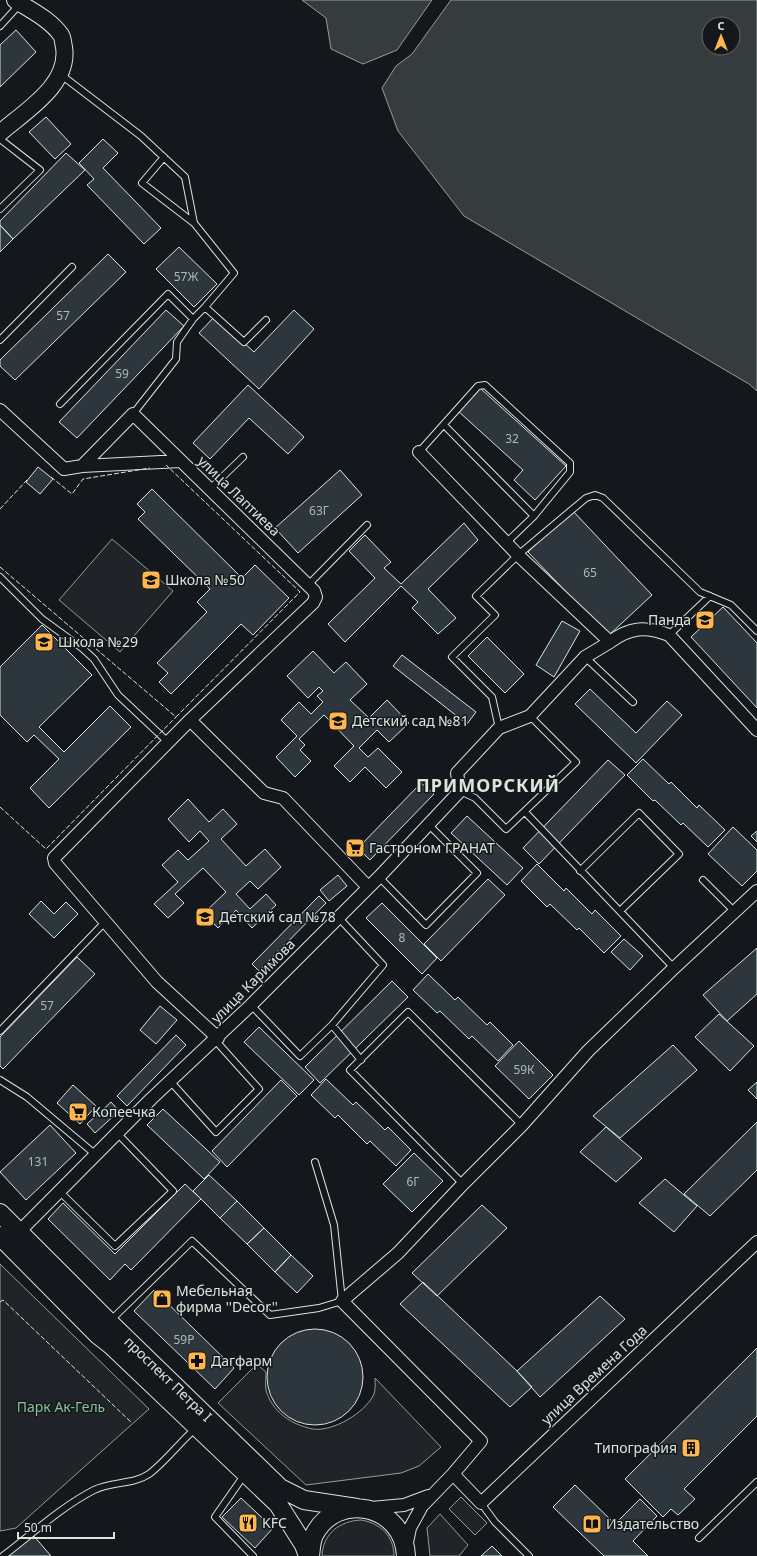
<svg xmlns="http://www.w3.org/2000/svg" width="757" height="1556" viewBox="0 0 757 1556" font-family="'Noto Sans',sans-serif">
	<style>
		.green { fill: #202428; stroke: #939e99 }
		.water { fill: #363b3e; stroke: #939e99; fill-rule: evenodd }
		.building { fill: #2c363c; stroke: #d8e6dc }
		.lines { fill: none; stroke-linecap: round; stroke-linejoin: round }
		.lane-casing { stroke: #d8e6dc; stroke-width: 8 }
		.street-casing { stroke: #d8e6dc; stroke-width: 14 }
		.secondary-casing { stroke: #d8e6dc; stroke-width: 18 }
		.primary-casing { stroke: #d8e6dc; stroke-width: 20 }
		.lane { stroke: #14181c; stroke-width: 6 }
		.street { stroke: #14181c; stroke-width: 12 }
		.secondary { stroke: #14181c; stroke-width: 16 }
		.primary { stroke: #14181c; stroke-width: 18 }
		.fence { stroke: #d8e6dc; stroke-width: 1; stroke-dasharray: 5 2; stroke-linecap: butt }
		.labels { text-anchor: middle; stroke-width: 3; stroke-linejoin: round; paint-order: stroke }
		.number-label { font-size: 12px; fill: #adbab4 }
		.street-label { font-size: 14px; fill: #d8e6dc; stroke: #14181c }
		.poi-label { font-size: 14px; fill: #d8e6dc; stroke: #14181c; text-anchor: start }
		.park-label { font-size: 14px; fill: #8ac095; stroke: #14181c }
		.district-label { font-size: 18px; font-weight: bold; letter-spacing: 1px; fill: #d8e6dc; stroke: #14181c }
	</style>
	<rect width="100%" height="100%" fill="#14181c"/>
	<path class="green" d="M112 539 173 591 120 652 59 600Z
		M0 1264 149 1409 16 1528 0 1531Z
		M257 1364 266 1372C266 1378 265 1385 266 1390 272 1412 292 1425 313 1429 333 1432 364 1413 373 1396 376 1391 375 1384 375 1378L441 1447 419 1466 401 1473 306 1485 218 1403Z
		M461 1497 487 1523 475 1535 449 1509Z
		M440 1514 468 1545 459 1556H430L427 1528Z
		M361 1520C380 1523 394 1536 394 1556H322C323 1533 340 1521 361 1520Z"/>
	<path class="water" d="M302 0H432L397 50 363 64 331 49 326 18Z
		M451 0H757V391L749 384 464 216 398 131 382 88 396 66 412 54ZM709 24H733V48H709Z"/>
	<path class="building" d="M16 30 36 52 0 87V45Z
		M46 117 71 144 55 159 29 132Z
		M103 139 118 153 103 168 161 228 144 244 87 185 94 179 79 163Z
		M66 153 85 170 13 239 0 225V221Z
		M0 225 13 239 0 252Z
		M179 247 217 284 194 307 156 269Z
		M108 254 126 272 15 380 0 366V360Z
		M166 310 184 326 77 438 59 422Z
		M294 310 314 329 259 389 199 333 215 316 254 352Z
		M248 385 304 437 288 454 249 418 210 459 193 443Z
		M480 388 566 466 535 500 514 480 523 470 458 411Z
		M38 467 53 479 40 494 26 482Z
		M340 470 362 495 298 553 275 528Z
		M152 489 242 578 255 565 289 598 253 635 241 624 171 694 159 682 168 673 157 663 207 612 197 602 210 589 138 519 145 512 137 504Z
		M572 510 652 595 608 636 528 552Z
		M464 523 478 540 428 589 456 618 438 634 412 608 418 602 401 586 345 642 328 624 375 578 349 551 365 535 391 562 384 568 401 584Z
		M723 607 757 643V708L691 637Z
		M562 621 580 631 554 677 536 665Z
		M42 625 92 675 39 727 64 752 110 706 131 727 49 808 30 788 59 759 34 735 27 742 0 715V667Z
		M487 637 524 674 505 693 468 656Z
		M313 651 334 673 346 662 367 684 350 700 369 718 387 700 409 723 389 742 377 730 359 748 368 757 378 748 402 772 386 788 365 767 350 782 334 766 354 746 324 715 299 739 305 745 300 750 311 761 295 777 276 757 297 736 281 720 299 702 311 714 323 702 317 696 323 691 319 687 308 698 287 676Z
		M402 655 476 712 467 724 393 666Z
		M590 689 636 733 667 701 682 715 636 763 575 704Z
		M643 759 669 784 671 782 697 808 699 805 725 830 708 847 683 823 681 825 655 800 653 801 627 775Z
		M608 760 625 775 539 864 523 848Z
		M421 783 434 794 370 860 358 848Z
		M188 799 209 822 223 809 237 824 221 839 246 866 265 849 281 867 258 889 250 881 236 894 250 909 266 894 276 905 252 928 236 910 218 928 204 913 226 892 203 868 175 894 184 903 168 918 154 904 178 882 162 865 178 850 188 860 209 841 200 831 189 842 168 819Z
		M467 816 523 868 507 885 451 833Z
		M733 827 757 850V871L742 886 708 854Z
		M757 831V842L751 836Z
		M537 864 564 891 566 888 592 914 595 910 621 936 604 953 579 928 577 930 550 904 547 907 521 881Z
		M338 875 347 886 329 901 320 890Z
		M488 879 505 895 441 961 424 944Z
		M319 896 326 903 259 971 252 964Z
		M41 901 54 914 66 902 78 914 54 938 29 914Z
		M382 903 437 958 422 974 366 918Z
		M624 939 643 956 630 970 611 952Z
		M757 948V994L727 1021 703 995Z
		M77 957 95 974 3 1069 0 1066V1037Z
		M428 974 455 1000 458 997 487 1025 490 1022 513 1045 498 1061 472 1036 469 1039 440 1011 437 1013 413 990Z
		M392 981 408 997 320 1083 305 1067Z
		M160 1006 177 1020 156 1044 140 1030Z
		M719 1014 754 1046 730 1071 695 1037Z
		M259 1027 314 1080 299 1095 244 1042Z
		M176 1035 186 1045 127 1106 117 1096Z
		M519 1041 553 1075 529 1099 495 1066Z
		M673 1045 697 1070 620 1138 593 1116Z
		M326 1079 353 1105 356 1102 385 1130 388 1127 411 1150 396 1166 370 1141 367 1144 338 1115 335 1118 311 1095Z
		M281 1080 297 1096 227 1167 212 1151Z
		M757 1082V1099L748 1090Z
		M73 1085 96 1106 80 1124 57 1103Z
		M111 1102 119 1111 95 1133 87 1124Z
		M163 1109 220 1162 204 1179 147 1125Z
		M757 1122V1170L710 1216 684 1194Z
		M50 1125 76 1153 26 1200 0 1172Z
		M606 1127 642 1158 616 1182 580 1152Z
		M414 1153 443 1181 412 1212 383 1184Z
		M209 1175 237 1201 220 1218 193 1191Z
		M665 1179 697 1206 674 1232 639 1203Z
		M185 1184 201 1199 131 1270 125 1264 110 1280 48 1219 63 1203 115 1254Z
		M237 1201 264 1228 247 1244 220 1218Z
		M482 1205 507 1228 437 1296 412 1273Z
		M264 1228 291 1255 275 1272 247 1244Z
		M291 1255 313 1276 297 1293 275 1272Z
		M423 1282 517 1371 532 1387 510 1407 400 1304Z
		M154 1290 234 1368 215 1389 134 1311Z
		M600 1296 625 1319 540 1397 517 1371Z
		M267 1377a48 48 0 1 1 96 0a48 48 0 1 1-96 0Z
		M757 1348V1416L684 1489 695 1499 678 1515 671 1509 663 1517 625 1479Z
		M575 1485 615 1524 640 1499 657 1516 633 1541 648 1556H604L553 1507Z
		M241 1498 273 1528 255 1548 222 1517Z
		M33 1535 51 1556H8Z
		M492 1546 502 1556H481Z"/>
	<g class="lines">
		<defs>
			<path id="lane" d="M0 26 20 4
				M60 74 141 136 185 177 194 223 234 273 205 307
				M0 139 40 170 0 209
				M164 157 142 183 194 223
				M193 319 205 307 244 342 266 320
				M0 340 72 267
				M60 404 168 294 193 319 177 342 176 359 133 414
				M444 425 534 516 507 542
				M419 452 478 386 485 385 570 463V472L534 516
				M210 489 243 457
				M0 577 42 619 82 648 94 659 118 695 169 743
				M308 585 367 525
				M669 635 710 596
				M585 657 633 702
				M499 728 492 697 452 657 495 615 476 596 518 555 586 498 595 495 603 498 700 592 731 605 757 631
				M460 791 475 798 506 829 576 762 530 716
				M525 812 674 968
				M580 871 639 813 679 854 621 910
				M379 877 426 925 477 873 429 825
				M703 880 735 912
				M251 1005 300 1056 332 1025 383 965 338 917
				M332 1025 361 1060
				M0 1031 105 922
				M0 1080 27 1097 96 1155
				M170 1081 216 1132 259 1089 215 1040
				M463 1184 350 1070 408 1012 522 1125
				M59 1191 115 1246 173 1191 117 1133
				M110 1321 192 1241 270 1315 319 1308 342 1301 334 1225 315 1162
				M245 1474 215 1517 253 1556
				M481 1503 495 1522 529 1556
				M699 1538 757 1482
				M3 1556C32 1534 61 1507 94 1490 112 1481 133 1485 149 1474 165 1462 180 1442 195 1429"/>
			<path id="street" d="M0 410 64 469 82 466 181 461
				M419 452 518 555 610 642C630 627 646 626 669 635L757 730
				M82 466 133 414 314 591 316 597 313 603 190 720 54 858 55 863 157 982 218 1038
				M190 720 264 793 283 798 368 887
				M14 1237 151 1099 251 1005 379 877 460 791 457 773 499 728 530 716 585 657 610 642
				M453 1474 481 1503 757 1242
				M371 1508 404 1505 428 1496
				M406 1547 410 1528 422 1506 453 1474 481 1441 342 1301 398 1253 463 1184 522 1125 588 1051 674 968 757 891"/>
			<path id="secondary" d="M0 133C25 111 70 85 64 47 63 43 63 38 61 35 50 19 30 10 15 0"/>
			<path id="primary" d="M0 1213 109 1322 280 1488 304 1500 357 1508
				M0 1236 98 1335 112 1346 278 1504 304 1545 308 1556
				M310 1556C311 1549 311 1541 314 1535 337 1490 404 1505 406 1556"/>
		</defs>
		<use href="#lane" class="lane-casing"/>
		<use href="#street" class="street-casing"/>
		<use href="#secondary" class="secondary-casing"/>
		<use href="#primary" class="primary-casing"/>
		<use href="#lane" class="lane"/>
		<use href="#street" class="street"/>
		<use href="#secondary" class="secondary"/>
		<use href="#primary" class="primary"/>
		<path class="fence" d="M51 477 72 494 83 479 150 468
			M0 509 27 480
			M0 567 176 717 300 592 166 465
			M0 807 46 849 176 717
			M0 1302 3 1300 132 1423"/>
	</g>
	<defs>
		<symbol id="school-square" viewBox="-11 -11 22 22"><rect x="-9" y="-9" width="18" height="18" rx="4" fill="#ffb74d" stroke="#14181c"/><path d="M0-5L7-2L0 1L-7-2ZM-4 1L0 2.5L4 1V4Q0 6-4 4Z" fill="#111"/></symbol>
		<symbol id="supermarket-square" viewBox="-11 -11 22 22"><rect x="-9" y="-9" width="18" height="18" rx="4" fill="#ffb74d" stroke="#14181c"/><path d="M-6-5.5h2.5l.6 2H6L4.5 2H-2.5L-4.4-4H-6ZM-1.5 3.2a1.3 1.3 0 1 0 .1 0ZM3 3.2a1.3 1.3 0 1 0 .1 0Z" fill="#111"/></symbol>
		<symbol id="shop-square" viewBox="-11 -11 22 22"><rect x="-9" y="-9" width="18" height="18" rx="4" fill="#ffb74d" stroke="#14181c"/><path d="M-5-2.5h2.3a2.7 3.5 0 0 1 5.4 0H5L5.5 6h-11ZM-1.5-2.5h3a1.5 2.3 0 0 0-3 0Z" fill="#111"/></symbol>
		<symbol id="pharmacy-square" viewBox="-11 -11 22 22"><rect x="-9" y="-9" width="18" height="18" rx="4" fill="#ffb74d" stroke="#14181c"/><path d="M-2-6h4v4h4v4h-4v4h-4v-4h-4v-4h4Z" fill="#111"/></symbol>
		<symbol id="building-square" viewBox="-11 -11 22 22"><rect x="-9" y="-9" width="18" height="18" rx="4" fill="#ffb74d" stroke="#14181c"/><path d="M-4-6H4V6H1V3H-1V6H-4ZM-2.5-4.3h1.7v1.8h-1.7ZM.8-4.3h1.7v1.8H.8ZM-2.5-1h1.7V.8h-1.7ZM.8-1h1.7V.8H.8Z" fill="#111"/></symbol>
		<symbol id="restaurant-square" viewBox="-11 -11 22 22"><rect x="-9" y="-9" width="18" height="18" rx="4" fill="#ffb74d" stroke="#14181c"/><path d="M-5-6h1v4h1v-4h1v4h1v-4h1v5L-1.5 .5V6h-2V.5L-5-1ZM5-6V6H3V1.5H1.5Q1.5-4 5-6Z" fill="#111"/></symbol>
		<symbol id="library-square" viewBox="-11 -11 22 22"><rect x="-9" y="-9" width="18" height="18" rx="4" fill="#ffb74d" stroke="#14181c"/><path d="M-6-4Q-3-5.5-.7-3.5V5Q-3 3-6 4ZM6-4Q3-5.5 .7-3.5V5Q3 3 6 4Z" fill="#111"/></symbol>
	</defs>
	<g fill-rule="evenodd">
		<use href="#school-square" x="140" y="569" width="22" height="22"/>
		<use href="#school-square" x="694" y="609" width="22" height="22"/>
		<use href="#school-square" x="33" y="631" width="22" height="22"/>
		<use href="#school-square" x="327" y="710" width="22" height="22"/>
		<use href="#supermarket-square" x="344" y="837" width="22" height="22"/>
		<use href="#school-square" x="194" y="906" width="22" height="22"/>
		<use href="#supermarket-square" x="67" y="1101" width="22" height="22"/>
		<use href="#shop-square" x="151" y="1288" width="22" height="22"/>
		<use href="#pharmacy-square" x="186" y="1350" width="22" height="22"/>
		<use href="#building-square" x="680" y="1437" width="22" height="22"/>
		<use href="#restaurant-square" x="237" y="1512" width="22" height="22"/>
		<use href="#library-square" x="581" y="1513" width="22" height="22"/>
	</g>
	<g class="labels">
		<g class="number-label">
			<text x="186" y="281">57Ж</text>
			<text x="63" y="320">57</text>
			<text x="122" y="378">59</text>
			<text x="512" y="443">32</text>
			<text x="319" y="515">63Г</text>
			<text x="590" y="577">65</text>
			<text x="402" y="942">8</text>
			<text x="47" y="1010">57</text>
			<text x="524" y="1074">59К</text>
			<text x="38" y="1166">131</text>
			<text x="413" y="1186">6Г</text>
			<text x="184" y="1344">59Р</text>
		</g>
		<g class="street-label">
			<text transform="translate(239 496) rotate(44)" y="5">улица Лаптиева</text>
			<text transform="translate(253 981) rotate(-45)" y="5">улица Каримова</text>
			<text transform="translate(594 1375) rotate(-43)" y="5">улица Времена Года</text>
			<text transform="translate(168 1379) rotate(44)" y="5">проспект Петра I</text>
		</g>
		<g class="poi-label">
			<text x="165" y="585">Школа №50</text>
			<text x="691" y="625" text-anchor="end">Панда</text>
			<text x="58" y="647">Школа №29</text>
			<text x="352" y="726">Детский сад №81</text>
			<text x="369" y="853">Гастроном ГРАНАТ</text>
			<text x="219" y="922">Детский сад №78</text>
			<text x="92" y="1117">Копеечка</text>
			<text x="176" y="1296">Мебельная<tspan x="176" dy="16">фирма ''Decor''</tspan></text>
			<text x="211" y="1366">Дагфарм</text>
			<text x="677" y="1453" text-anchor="end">Типография</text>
			<text x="262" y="1528">KFC</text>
			<text x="606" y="1529">Издательство</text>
		</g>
		<g class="park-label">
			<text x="61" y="1412">Парк Ак-Гель</text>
		</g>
		<g class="district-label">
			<text x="488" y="792">ПРИМОРСКИЙ</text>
		</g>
	</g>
	<g transform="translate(721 36)"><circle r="19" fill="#14181c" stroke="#626a69"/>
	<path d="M0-3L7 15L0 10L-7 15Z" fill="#ffb74d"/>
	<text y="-6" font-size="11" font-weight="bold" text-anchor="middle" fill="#d8e6dc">С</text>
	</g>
	<path d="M18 1532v6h96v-6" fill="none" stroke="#d8e6dc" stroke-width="2"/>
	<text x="24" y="1532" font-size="12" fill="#d8e6dc" stroke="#14181c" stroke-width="3" paint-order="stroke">50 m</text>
</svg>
